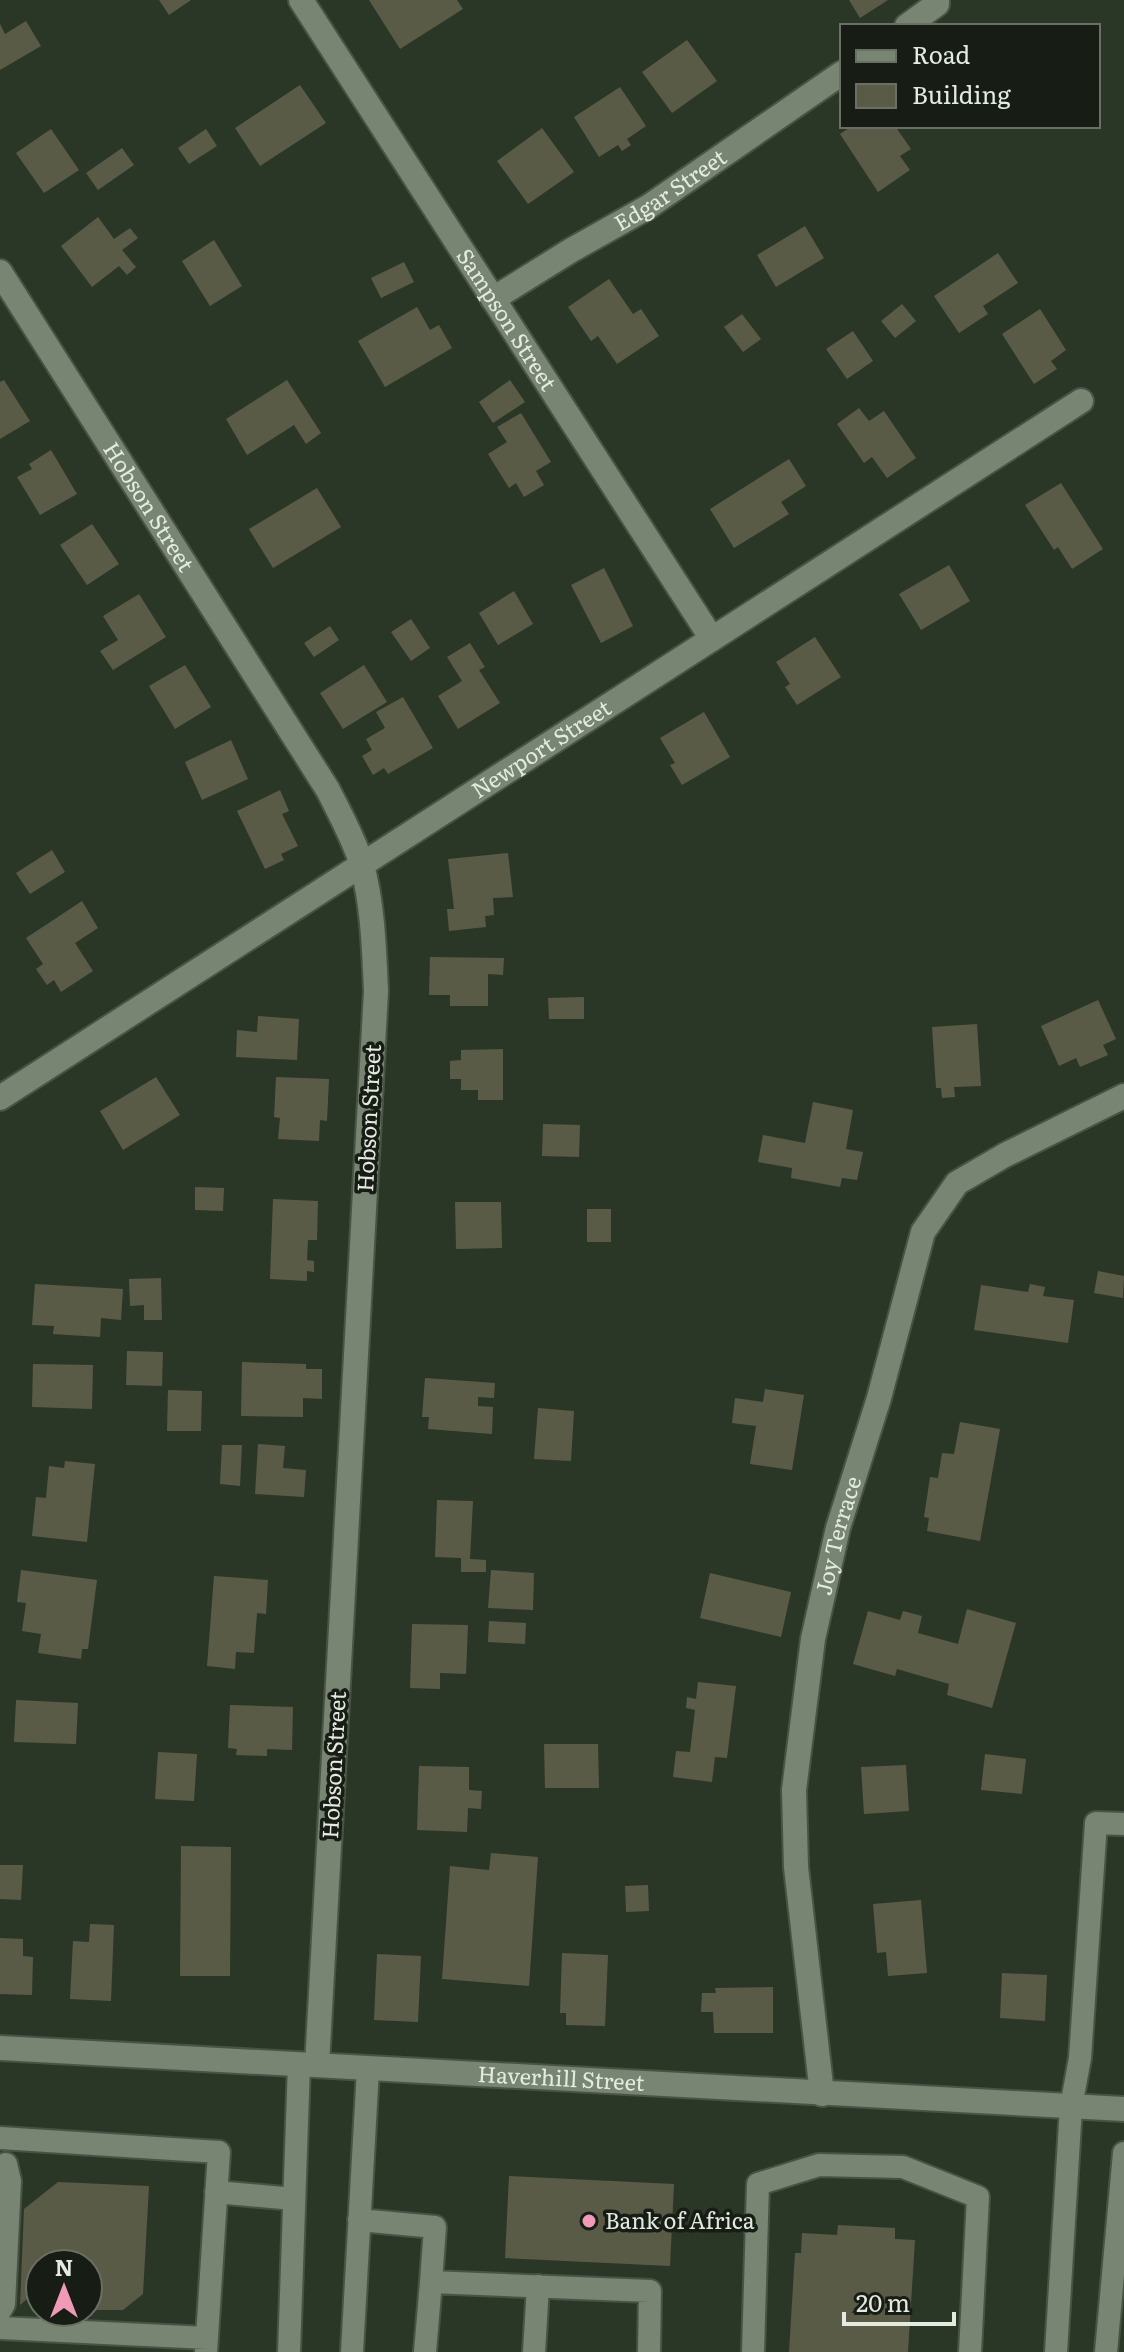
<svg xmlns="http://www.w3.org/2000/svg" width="1124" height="2352" viewBox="0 0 1124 2352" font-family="Literata,serif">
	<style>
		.building { fill: #5a5b46 }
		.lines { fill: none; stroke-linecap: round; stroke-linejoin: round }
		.lane-casing { stroke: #495345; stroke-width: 26 }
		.street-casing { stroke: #495345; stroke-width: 28 }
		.secondary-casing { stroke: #495345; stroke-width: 28 }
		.lane { stroke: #778572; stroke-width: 22 }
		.street { stroke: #778572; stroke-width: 24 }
		.secondary { stroke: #778572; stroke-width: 24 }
		.poi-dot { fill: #f09ab7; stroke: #171c15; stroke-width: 3 }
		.labels { text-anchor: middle; stroke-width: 7; stroke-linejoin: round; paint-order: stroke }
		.street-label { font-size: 22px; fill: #e3ebe0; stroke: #171c15 }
		.poi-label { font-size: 22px; fill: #e3ebe0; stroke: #171c15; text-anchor: start }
	</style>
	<rect width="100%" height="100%" fill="#2b3726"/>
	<path class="building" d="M159 0H191L169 15Z
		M369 0H457L463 9 400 49Z
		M849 0H888L860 18Z
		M26 21 41 46 0 70V24L5 34Z
		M687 40 717 81 672 113 642 72Z
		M300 85 326 123 260 166 235 128Z
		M620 87 646 126 627 139 631 145 622 151 618 145 599 157 574 117Z
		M852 126H895L911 149 900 156 910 170 878 192 840 134Z
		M542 128 574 172 528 204 497 161Z
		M51 129 79 170 44 193 16 153Z
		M206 129 217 146 189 164 178 148Z
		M122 148 134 165 98 190 86 173Z
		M98 217 114 239 130 228 138 238 122 250 136 267 127 275 119 266 92 287 61 246Z
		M805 226 824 258 776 287 757 255Z
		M214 240 242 286 210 306 182 261Z
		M998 253 1018 283 983 306 988 314 959 333 934 296Z
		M404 262 414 282 381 298 371 278Z
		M609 279 633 314 641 309 659 336 617 364 598 336 591 341 568 307Z
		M902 304 916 321 895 338 881 321Z
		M417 307 430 330 439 325 452 348 385 387 358 341Z
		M1040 309 1066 350 1051 361 1057 369 1034 384 1002 334Z
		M742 314 761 339 743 352 724 327Z
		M853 331 873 361 847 379 826 349Z
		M4 380 30 421 0 439V382Z
		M287 380 321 433 306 444 294 425 247 455 226 419Z
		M510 380 525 402 493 423 479 402Z
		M859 408 869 421 884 411 916 458 887 478 872 457 864 463 837 424Z
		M521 413 551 462 536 471 544 485 524 497 516 483 509 488 488 454 507 442 497 427Z
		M51 450 77 494 40 515 17 477 32 469 29 464Z
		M789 459 806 486 781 502 789 514 734 548 710 509Z
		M1061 483 1103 549 1072 569 1058 547 1054 550 1025 505Z
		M317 488 341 527 273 568 249 529Z
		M92 524 119 564 87 585 60 545Z
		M949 565 970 601 921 630 899 594Z
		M604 568 633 626 601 643 571 585Z
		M514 591 533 624 498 645 479 613Z
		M139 594 166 637 113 670 100 651 118 640 103 616Z
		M411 619 430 648 411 661 391 632Z
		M330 626 339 640 314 657 304 643Z
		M815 637 841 677 797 705 785 687 790 684 776 662Z
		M470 643 485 667 479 670 500 703 458 729 438 696 462 681 447 657Z
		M185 665 211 707 175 729 149 686Z
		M364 665 387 702 343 729 320 693Z
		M403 697 433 748 388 774 384 768 373 775 362 756 372 750 366 739 385 728 376 712Z
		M704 712 730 757 682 785 670 765 675 763 660 738Z
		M231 740 248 779 202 800 185 762Z
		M280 790 289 811 282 814 298 846 281 854 284 860 265 869 237 811Z
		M52 850 65 872 30 894 16 873Z
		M508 853 513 897 493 898 494 915 485 916 486 927 449 931 447 909H454L448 859Z
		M82 901 98 928 75 943 93 971 61 992 54 980 47 985 36 969 43 964 26 938Z
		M430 957 504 958 503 975 488 974V1006H450V995H429Z
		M584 997V1019H549L548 998Z
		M1098 1000 1116 1039 1103 1045 1108 1055 1080 1067 1076 1058 1059 1066 1041 1026Z
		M258 1016 299 1019 297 1060 236 1057 237 1030 257 1032Z
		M977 1024 981 1086 954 1087 955 1097 942 1098 941 1088H936L932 1027Z
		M503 1049V1100H478V1090H461V1079H450V1061L461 1060V1050Z
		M156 1077 180 1115 123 1150 100 1111Z
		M276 1077 329 1079 327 1121 320 1120 319 1141 278 1139 280 1118 274 1117Z
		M813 1102 853 1110 846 1149 863 1152 857 1180 842 1178 840 1187 791 1178 792 1168 758 1162 763 1135 805 1143Z
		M543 1124 580 1125 579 1157 542 1156Z
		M195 1187 224 1188 223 1211 195 1210Z
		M273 1199 318 1201 317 1240H308L307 1260 314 1261V1272L307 1271V1281L270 1279Z
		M455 1202H501L502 1248 456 1249Z
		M587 1209H611V1242H587Z
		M1098 1271 1124 1276 1123 1298 1094 1293Z
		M161 1278 162 1320H144V1305L130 1306 129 1279Z
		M35 1284 123 1289 121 1320 101 1318 100 1337 53 1334 54 1326 32 1325Z
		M1030 1284 1045 1287 1043 1296 1074 1300 1068 1343 974 1330 981 1285 1028 1292Z
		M127 1351 163 1352 162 1386 126 1385Z
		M242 1362 306 1364V1369H322V1399L303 1398V1417L241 1416Z
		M33 1364 93 1365 92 1409 32 1407Z
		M425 1378 495 1383 494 1398 478 1397V1406L493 1407 492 1434 428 1429 429 1417H422Z
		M765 1389 804 1395 792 1470 750 1464 756 1426 732 1423 735 1398 763 1402Z
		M168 1390 202 1391 201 1431H167Z
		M538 1408 574 1411 571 1461 534 1459Z
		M960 1422 1000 1429 980 1541 927 1531 929 1518 924 1517 930 1477 938 1478 942 1453 954 1454Z
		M258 1444 285 1446 283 1468 306 1470 304 1497 255 1494Z
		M222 1445H242L240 1486 220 1484Z
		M65 1461 95 1464 87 1542 32 1536 36 1497 46 1498 49 1466 64 1468Z
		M437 1500 473 1501 470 1559 486 1560V1572H461V1558L435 1557Z
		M21 1570 97 1580 88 1649H82L81 1659 38 1653 41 1634 22 1631 26 1603 17 1602Z
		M491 1570 534 1573 533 1610 488 1608Z
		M710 1573 791 1592 781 1637 700 1618Z
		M214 1576 268 1580 266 1614 257 1613 254 1653 236 1652 235 1669 207 1666Z
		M967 1609 1016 1623 992 1708 947 1695 949 1684 897 1669 895 1676 853 1664 868 1611 900 1620 903 1611 922 1616 918 1633 958 1644Z
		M489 1621 526 1623 525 1644 488 1642Z
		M412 1624 468 1625 466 1674 440 1673V1689L410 1688Z
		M698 1682 736 1686 727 1758 715 1757 712 1782 673 1777 676 1751 690 1752 695 1710 686 1708 687 1697 696 1699Z
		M16 1700 78 1703 76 1744 14 1742Z
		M230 1705 293 1707 292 1750 267 1749V1756L236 1755 237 1749 228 1748Z
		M544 1744H598L599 1788H545Z
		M158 1752 197 1754 194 1801 155 1799Z
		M985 1754 1026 1759 1022 1794 981 1790Z
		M906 1765 909 1811 864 1814 861 1767Z
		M419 1766 469 1767V1790L482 1791 481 1809 468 1808 467 1832 417 1830Z
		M181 1846 231 1847 230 1976H180Z
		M491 1853 538 1857 529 1986 442 1979 450 1866 489 1870Z
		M0 1865H23L21 1900 0 1899Z
		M648 1885 649 1911 626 1912 625 1886Z
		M921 1900 927 1973 888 1976 886 1952 877 1953 873 1904Z
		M90 1924 114 1925 111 2001 70 1999 73 1941 89 1942Z
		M0 1938 23 1939V1956L33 1957 32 1995 0 1994Z
		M562 1953 608 1955 605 2026 566 2025V2013H560Z
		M377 1954 421 1956 418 2022 374 2020Z
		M1002 1973 1047 1975 1045 2021 1000 2018Z
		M773 1987V2033H714L713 2012H701L702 1993H716L715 1988Z
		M509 2176 674 2184 670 2266 505 2258Z
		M58 2182 149 2186 143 2294 123 2310H88V2264H40V2288L20 2305 24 2209Z
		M838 2225 895 2228V2239L915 2240 908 2352H789L795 2253H801L802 2233 837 2235Z"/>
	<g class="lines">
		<defs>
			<path id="lane" d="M0 2138 219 2152 206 2352
				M216 2192 294 2199
				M359 2220 435 2227 431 2282 650 2291 649 2352
				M0 2311 4 2304 10 2181 6 2164
				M0 2328 207 2338
				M289 2352 299 2064
				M352 2352 368 2069
				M425 2352 431 2282
				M534 2352 538 2286
				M753 2352 758 2184 819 2165 903 2167 978 2197 970 2352
				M1056 2352 1071 2107 1080 2058 1096 1823 1124 1824
				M1106 2352 1124 2153"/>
			<g id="street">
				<path id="s1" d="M301 0 712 639"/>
				<path d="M907 26 937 4V0"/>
				<path id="s2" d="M0 272 328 790C340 814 354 839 362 865 373 906 374 949 376 991L317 2065"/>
				<path id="s3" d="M493 299 570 251 648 207 842 73"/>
				<path id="s4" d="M0 1098 1081 401"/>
				<path id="s5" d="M822 2094 796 1867 794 1790 813 1639 838 1528 879 1398 923 1232 957 1183 1005 1155 1124 1096"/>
			</g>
			<g id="secondary">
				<path id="s6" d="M0 2048 1124 2109"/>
			</g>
		</defs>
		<use href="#lane" class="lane-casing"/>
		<use href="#street" class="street-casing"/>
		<use href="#secondary" class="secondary-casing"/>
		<use href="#lane" class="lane"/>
		<use href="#street" class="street"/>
		<use href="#secondary" class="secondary"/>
	</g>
	<circle class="poi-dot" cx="589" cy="2221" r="8"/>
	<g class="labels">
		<g class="street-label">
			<text dy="8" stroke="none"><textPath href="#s3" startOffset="208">Edgar Street</textPath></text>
			<text dy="8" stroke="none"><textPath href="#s1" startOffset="380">Sampson Street</textPath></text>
			<text dy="8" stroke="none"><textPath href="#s2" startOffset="278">Hobson Street</textPath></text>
			<text dy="8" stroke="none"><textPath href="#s4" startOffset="644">Newport Street</textPath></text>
			<text transform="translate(369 1118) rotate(-87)" y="8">Hobson Street</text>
			<text dy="8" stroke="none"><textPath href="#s5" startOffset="564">Joy Terrace</textPath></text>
			<text transform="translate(334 1765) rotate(-87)" y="8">Hobson Street</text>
			<text dy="8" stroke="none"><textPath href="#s6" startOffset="562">Haverhill Street</textPath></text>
		</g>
		<g class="poi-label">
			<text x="605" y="2229">Bank of Africa</text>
		</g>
	</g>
	<rect x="840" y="24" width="260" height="104" fill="#171c15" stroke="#696f66" stroke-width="2"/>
	<rect x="856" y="50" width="40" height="12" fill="#778572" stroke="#696f66" stroke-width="2"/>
	<text x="912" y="64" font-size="24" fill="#e3ebe0">Road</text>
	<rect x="856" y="84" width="40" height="24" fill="#5a5b46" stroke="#696f66" stroke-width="2"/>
	<text x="912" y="104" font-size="24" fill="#e3ebe0">Building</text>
	<g transform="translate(64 2288)"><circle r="38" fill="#171c15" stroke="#696f66" stroke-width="2"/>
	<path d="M0-6L14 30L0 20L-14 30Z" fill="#f09ab7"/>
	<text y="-12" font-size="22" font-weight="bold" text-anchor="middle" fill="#e3ebe0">N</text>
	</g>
	<path d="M844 2312v12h110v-12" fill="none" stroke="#e3ebe0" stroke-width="4"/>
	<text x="856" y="2312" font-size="24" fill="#e3ebe0" stroke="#171c15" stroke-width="6" paint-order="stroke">20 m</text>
</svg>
